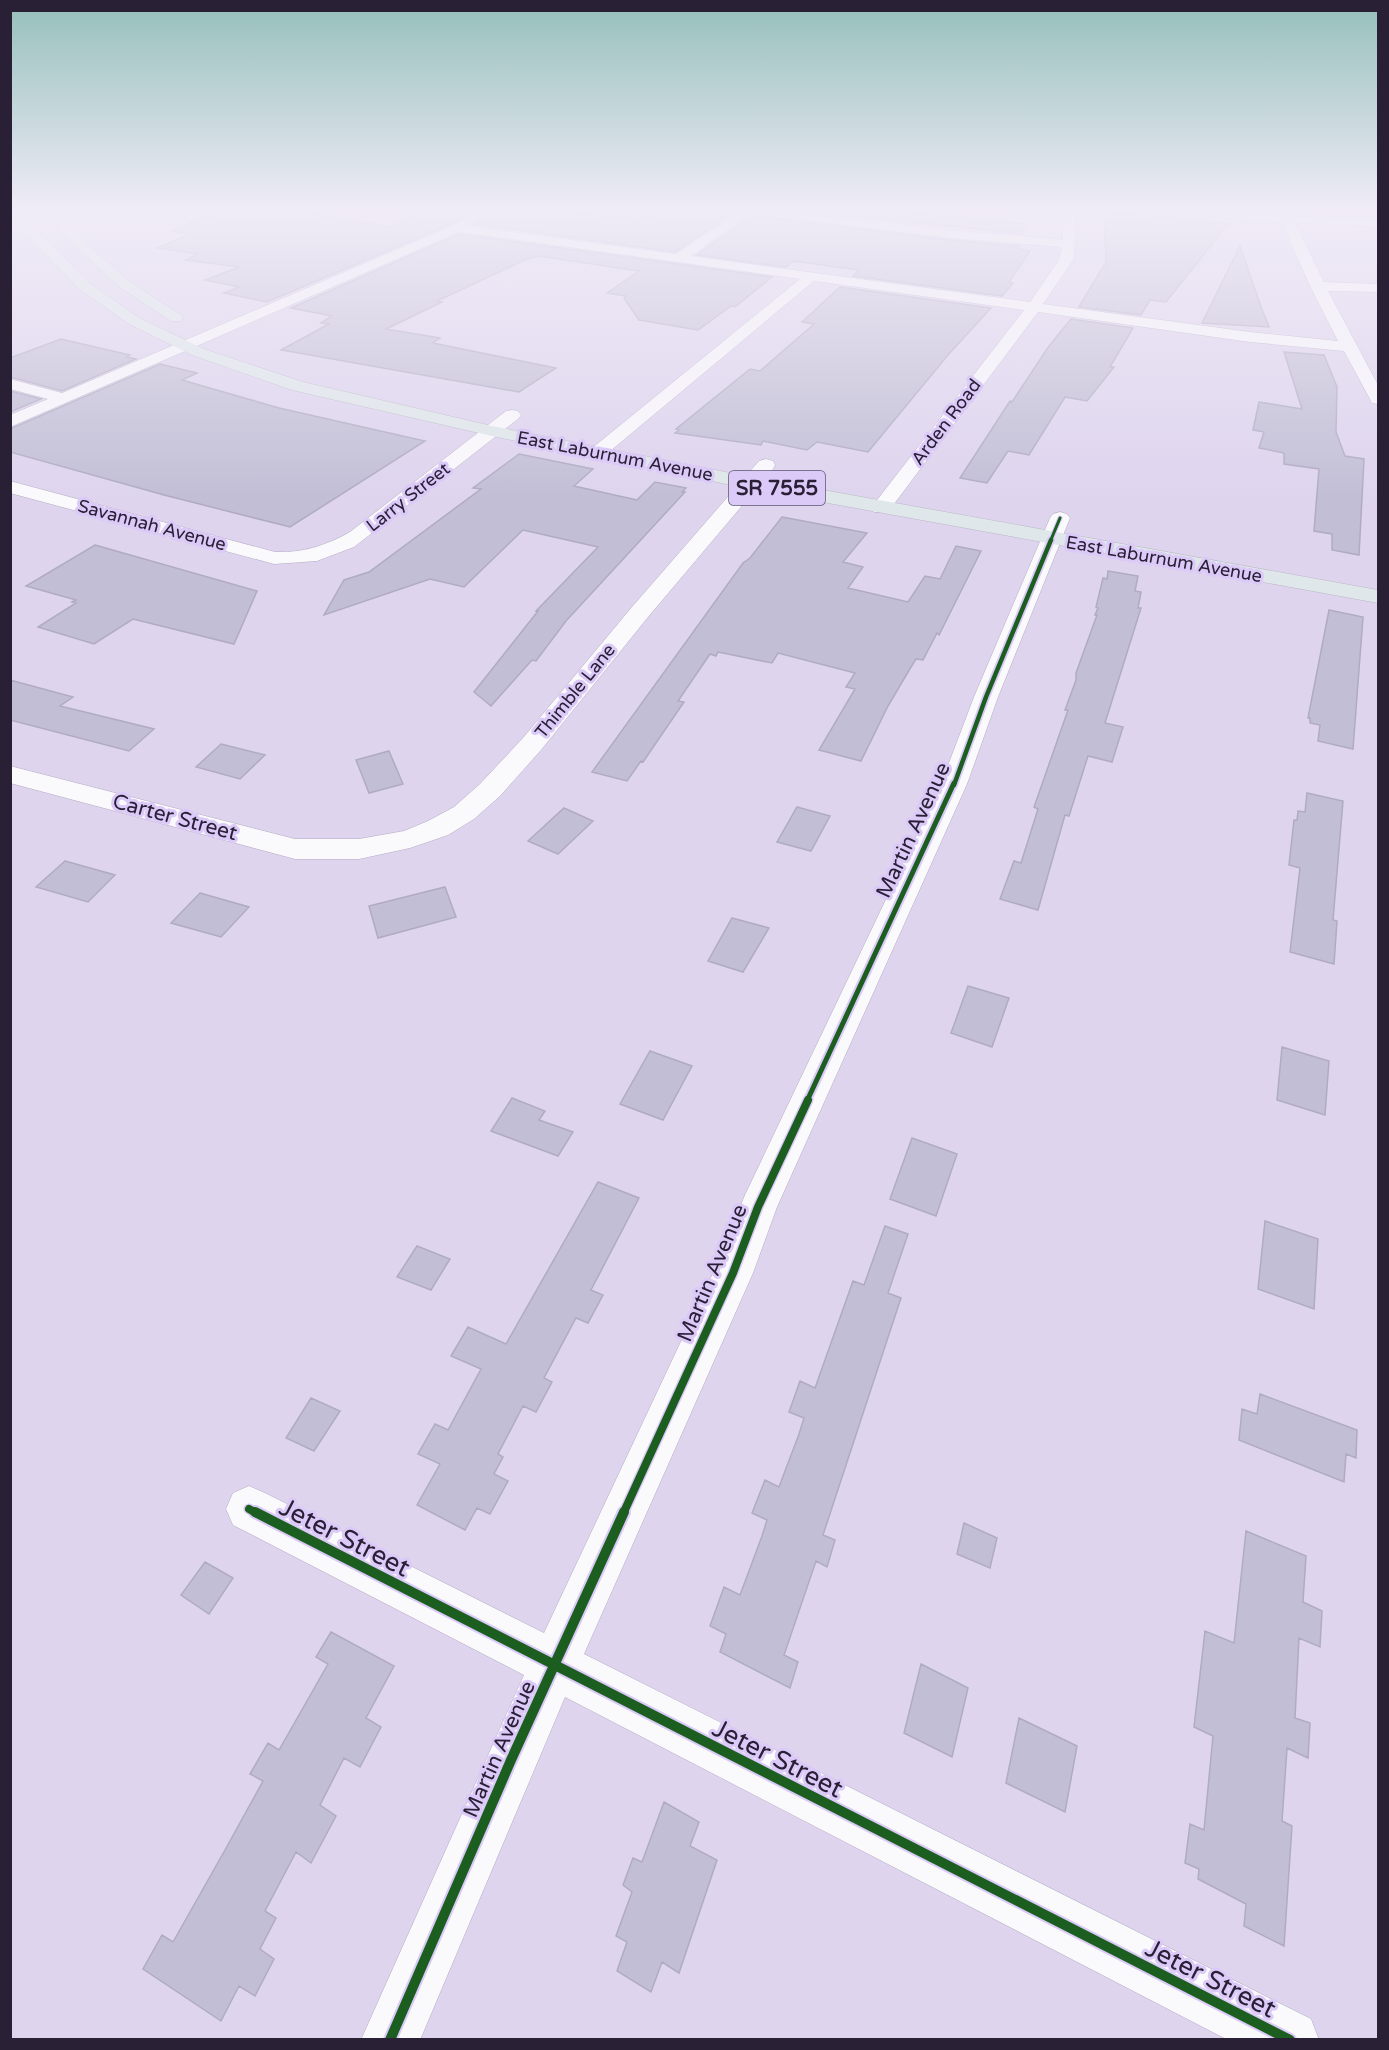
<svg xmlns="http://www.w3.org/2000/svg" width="1389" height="2050" viewBox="0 0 1389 2050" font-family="'Varela Round',sans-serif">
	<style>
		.building { fill: #c2bed5; stroke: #b0abc2; stroke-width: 1.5 }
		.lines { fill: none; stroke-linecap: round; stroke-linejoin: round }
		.minor-casing { stroke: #b5acc2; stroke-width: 1 }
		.major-casing { stroke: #bcb7c5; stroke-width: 1 }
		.minor { fill: #faf9fc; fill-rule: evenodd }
		.major { fill: #dfe7ea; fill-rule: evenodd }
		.cycleway-far4-casing { stroke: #dbc9f8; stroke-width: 5 }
		.cycleway-far3-casing { stroke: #dbc9f8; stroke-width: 8 }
		.cycleway-far2-casing { stroke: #dbc9f8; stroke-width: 9 }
		.cycleway-far1-casing { stroke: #dbc9f8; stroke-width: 11 }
		.cycleway-casing { stroke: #dbc9f8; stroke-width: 14 }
		.cycleway-far4 { stroke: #1b5e20; stroke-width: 3 }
		.cycleway-far3 { stroke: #1b5e20; stroke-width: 4.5 }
		.cycleway-far2 { stroke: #1b5e20; stroke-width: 5 }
		.cycleway-far1 { stroke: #1b5e20; stroke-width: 8 }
		.cycleway { stroke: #1b5e20; stroke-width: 10 }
		.labels { text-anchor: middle; stroke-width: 6; stroke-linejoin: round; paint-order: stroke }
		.far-street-label { font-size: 18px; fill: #292036; stroke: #dbc9f8 }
		.shield { fill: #dbc9f8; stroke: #5e5370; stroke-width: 1.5 }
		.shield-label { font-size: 20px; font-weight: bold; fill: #292036 }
		.street-label { font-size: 21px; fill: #292036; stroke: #dbc9f8 }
		.near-street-label { font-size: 26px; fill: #292036; stroke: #dbc9f8 }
	</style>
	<rect width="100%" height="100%" fill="#ded4ee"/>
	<path class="building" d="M220 211H301L391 227 417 211H472L453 223 267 302 224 293 239 287 205 280 239 267 186 260 198 254 157 248 190 234 172 231Z
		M481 211H561L625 218 631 214 650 217 659 211H736L675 252 475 224 484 217Z
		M813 211H893L1025 224 1022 234Z
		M1104 212 1174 217 1175 220 1229 223 1166 302 1150 300 1141 315 1079 307 1106 262Z
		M755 213 762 217 950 240 1019 246 1018 249 1030 251 1009 282 1013 283 1002 296 853 276 859 270 793 261 786 267 697 255Z
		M459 234 772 277 735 307 731 306 698 330 639 320 624 298 626 296 607 293 639 271 539 256 527 259 437 301 442 302 386 329 440 338 433 343 556 368 519 392 281 350 329 324 321 323 332 316 291 308Z
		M1240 246 1261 307 1269 327 1202 323Z
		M840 287 991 308 948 355 868 452 817 442 807 450 763 441 761 445 675 433 679 430 676 429 750 369 760 371 814 324 802 322Z
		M1071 319 1133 328 1110 367H1114L1087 401 1065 397 1029 455 1008 451 987 483 960 478 1010 401 1012 402 1049 346Z
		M61 339 130 355 127 357 136 359 62 391 10 377V358Z
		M1284 352 1324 355 1337 387 1336 432 1345 456 1364 459 1359 555 1332 550V534L1314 531 1319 469 1284 464V453L1259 448 1264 432 1253 430 1259 402 1302 409Z
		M160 364 197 373 182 380 279 408 425 441 290 527 164 495 10 452V429Z
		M10 391 41 399 10 412Z
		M519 454 593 469 574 486 637 500 655 482 686 488 682 492H685L566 621 536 661 532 660 491 706 474 692 538 611H536L598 547 523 530 464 587 430 579 324 615 344 580 369 572 481 489 473 488Z
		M782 517 867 533 843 562 863 567 848 588 908 602 925 576 940 579 956 546 981 551 939 635 937 633 923 660 916 659 911 667 888 706 861 761 819 750 855 689 846 687 855 673 778 653 772 663 718 652 716 656 710 654 678 701 684 702 643 762 641 761 627 781 592 772 743 563 750 558Z
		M95 545 257 591 234 644 133 619 94 644 38 627 76 603 72 602 76 600 26 586Z
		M1108 571 1138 576 1135 591 1141 592 1138 608H1141L1105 723 1123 727 1112 762 1088 756 1069 816 1065 815 1038 910 1000 899 1014 861 1021 863 1038 809 1034 807 1068 710H1065L1076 680V673L1097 615H1095L1098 608 1096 607 1103 578 1107 579Z
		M1329 610 1363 617 1353 749 1318 741 1320 725 1310 723V718H1308Z
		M10 680 73 697 60 706 154 729 129 751 10 720Z
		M221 744 265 755 240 779 196 767Z
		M389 751 403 784 369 793 356 760Z
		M1307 793 1343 801 1333 920 1337 921 1334 964 1290 952 1300 868 1289 865 1294 820H1297L1298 811 1305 812Z
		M797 807 830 816 811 851 777 842Z
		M564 808 593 821 558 854 528 841Z
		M65 861 115 875 88 902 36 887Z
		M445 887 456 917 378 938 369 906Z
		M200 893 249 907 221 937 171 923Z
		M732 918 769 928 743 972 708 961Z
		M968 986 1009 998 992 1047 951 1033Z
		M1282 1047 1329 1061 1325 1115 1277 1100Z
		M650 1051 692 1066 663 1120 620 1104Z
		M512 1098 545 1111 539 1120 573 1132 558 1156 491 1131Z
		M912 1138 957 1154 936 1216 890 1199Z
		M598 1182 639 1198 591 1290 603 1295 588 1323 576 1318 544 1378 552 1382 536 1412 523 1406 498 1454 503 1457 494 1474 508 1481 490 1514 477 1508 465 1530 417 1505 440 1464 418 1454 435 1424 448 1430 481 1369 451 1356 468 1327 506 1344Z
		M1265 1221 1318 1239 1314 1309 1258 1289Z
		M885 1226 908 1234 888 1293 901 1298 823 1535 835 1540 827 1567 816 1561 784 1655 798 1662 790 1688 720 1652 726 1634 710 1626 724 1587 740 1595 762 1536 767 1520 752 1513 765 1480 779 1487 799 1434 804 1418 789 1412 800 1381 815 1388 853 1281 864 1285Z
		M417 1246 450 1259 431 1290 397 1277Z
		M1260 1394 1357 1430 1356 1458 1346 1454 1344 1482 1239 1440 1242 1409 1257 1414Z
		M311 1398 340 1411 314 1451 286 1438Z
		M964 1523 997 1538 990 1568 957 1554Z
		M1246 1531 1306 1556 1303 1602 1322 1611 1320 1647 1299 1638 1295 1718 1310 1723 1308 1758 1287 1748 1282 1821 1292 1826 1284 1946 1244 1926 1246 1904 1198 1879 1199 1869 1185 1863 1190 1824 1204 1830 1213 1736 1194 1727 1205 1631 1234 1643Z
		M205 1562 233 1578 209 1614 181 1595Z
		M331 1632 394 1666 366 1718 381 1727 360 1767 344 1758 320 1805 336 1816 311 1863 296 1852 265 1911 276 1918 260 1949 274 1959 255 1996 239 1986 221 2021 143 1969 162 1935 173 1942 225 1850 263 1781 250 1774 268 1743 279 1750 328 1664 316 1657Z
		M921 1664 968 1688 952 1757 904 1733Z
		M1019 1718 1077 1746 1065 1812 1006 1783Z
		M664 1802 699 1822 690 1846 717 1860 679 1973 662 1962 651 1992 617 1971 627 1942 616 1936 632 1892 623 1885 633 1858 642 1862Z"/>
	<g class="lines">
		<defs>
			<path id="minor" d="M477 211 483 215 469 226 676 254 740 211H754L691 256 1030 302 1059 260 1062 247 950 238 762 215 756 211H793L950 230 1063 240V211H1075V244L1073 260 1043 304 1250 332 1338 341 1310 286 1282 223 1202 215 1196 211H1235L1279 215 1277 211H1289L1291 216 1378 219V227L1295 223 1324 282 1378 284V292L1328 291 1378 385V404L1372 403 1370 399 1344 351 1250 342 1038 312 888 512H874L871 508 874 504 1024 310 814 281 603 457H591L588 453 591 449 800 279 459 232 10 427V415L48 399 10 389V379L62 393 454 225Z
				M512 410 518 411 521 415 518 419 354 547 317 561 274 564 10 493V481L275 552C303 553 325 546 350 532L506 411Z
				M766 459 773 461 775 465 773 469 648 617 541 750 500 796 474 819 448 835 410 848 359 859H295L10 783V766L295 839H359L404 831 428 821 454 807 480 784 523 738 632 607 759 461Z
				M1060 512 1067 514 1070 518 998 697 967 784 777 1207 753 1273 584 1654 1311 2019 1319 2040H1228L565 1697 420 2040H361L524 1675 233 1525 226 1509 233 1493 249 1486 265 1493 544 1633 715 1269 745 1195 941 784 974 697 1050 518 1053 514Z"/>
			<path id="major" d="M10 211H18L88 282 139 318 204 349 303 382 492 426 751 477 1378 590V603L751 489 492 436 292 390 192 355 129 324 78 288 10 218Z
				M38 211H51L127 280 181 315 183 318 181 321H171L118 286Z"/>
		</defs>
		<use href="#minor" class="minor-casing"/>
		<use href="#major" class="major-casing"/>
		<use href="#minor" class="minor"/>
		<use href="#major" class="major"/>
		<defs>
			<path id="cycleway-far4" d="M1050 542 1060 518"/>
			<path id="cycleway-far3" d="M954 785 986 697 1051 540"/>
			<path id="cycleway-far2" d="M807 1101 954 783"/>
			<path id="cycleway-far1" d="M249 1509 258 1514
				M623 1514 733 1273 758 1207 808 1100"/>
			<path id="cycleway" d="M255 1512 1290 2040
				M390 2040 511 1760 624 1512"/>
		</defs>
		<use href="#cycleway-far4" class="cycleway-far4-casing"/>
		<use href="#cycleway-far3" class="cycleway-far3-casing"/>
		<use href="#cycleway-far2" class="cycleway-far2-casing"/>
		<use href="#cycleway-far1" class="cycleway-far1-casing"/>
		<use href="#cycleway" class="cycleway-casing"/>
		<use href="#cycleway-far4" class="cycleway-far4"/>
		<use href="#cycleway-far3" class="cycleway-far3"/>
		<use href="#cycleway-far2" class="cycleway-far2"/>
		<use href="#cycleway-far1" class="cycleway-far1"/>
		<use href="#cycleway" class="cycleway"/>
	</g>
	<linearGradient id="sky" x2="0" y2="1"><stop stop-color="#95bfba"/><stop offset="0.42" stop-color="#f0ecf7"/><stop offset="1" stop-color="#f0ecf7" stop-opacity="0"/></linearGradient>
	<rect width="1389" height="498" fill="url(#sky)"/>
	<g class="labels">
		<g class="far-street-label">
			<text transform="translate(946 422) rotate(-53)" y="6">Arden Road</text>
			<text transform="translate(615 456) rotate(11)" y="6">East Laburnum Avenue</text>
			<text transform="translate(408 497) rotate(-38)" y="6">Larry Street</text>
			<text transform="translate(152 525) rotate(15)" y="6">Savannah Avenue</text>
			<text transform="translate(1164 559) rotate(10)" y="6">East Laburnum Avenue</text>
			<text transform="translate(575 691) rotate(-51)" y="6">Thimble Lane</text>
		</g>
		<rect class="shield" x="729" y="471" width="96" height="34" rx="4.5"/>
		<g class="shield-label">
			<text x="777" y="495">SR 7555</text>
		</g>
		<g class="street-label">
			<text transform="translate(175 817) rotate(15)" y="7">Carter Street</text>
			<text transform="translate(913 830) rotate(-65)" y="7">Martin Avenue</text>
			<text transform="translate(712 1273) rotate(-67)" y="7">Martin Avenue</text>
			<text transform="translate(499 1749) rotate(-66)" y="7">Martin Avenue</text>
		</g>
		<g class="near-street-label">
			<text transform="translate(345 1537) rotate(27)" y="9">Jeter Street</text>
			<text transform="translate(778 1758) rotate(27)" y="9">Jeter Street</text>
			<text transform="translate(1211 1978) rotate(27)" y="9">Jeter Street</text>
		</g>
	</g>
	<rect width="1389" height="2050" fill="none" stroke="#292036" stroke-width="24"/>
</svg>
